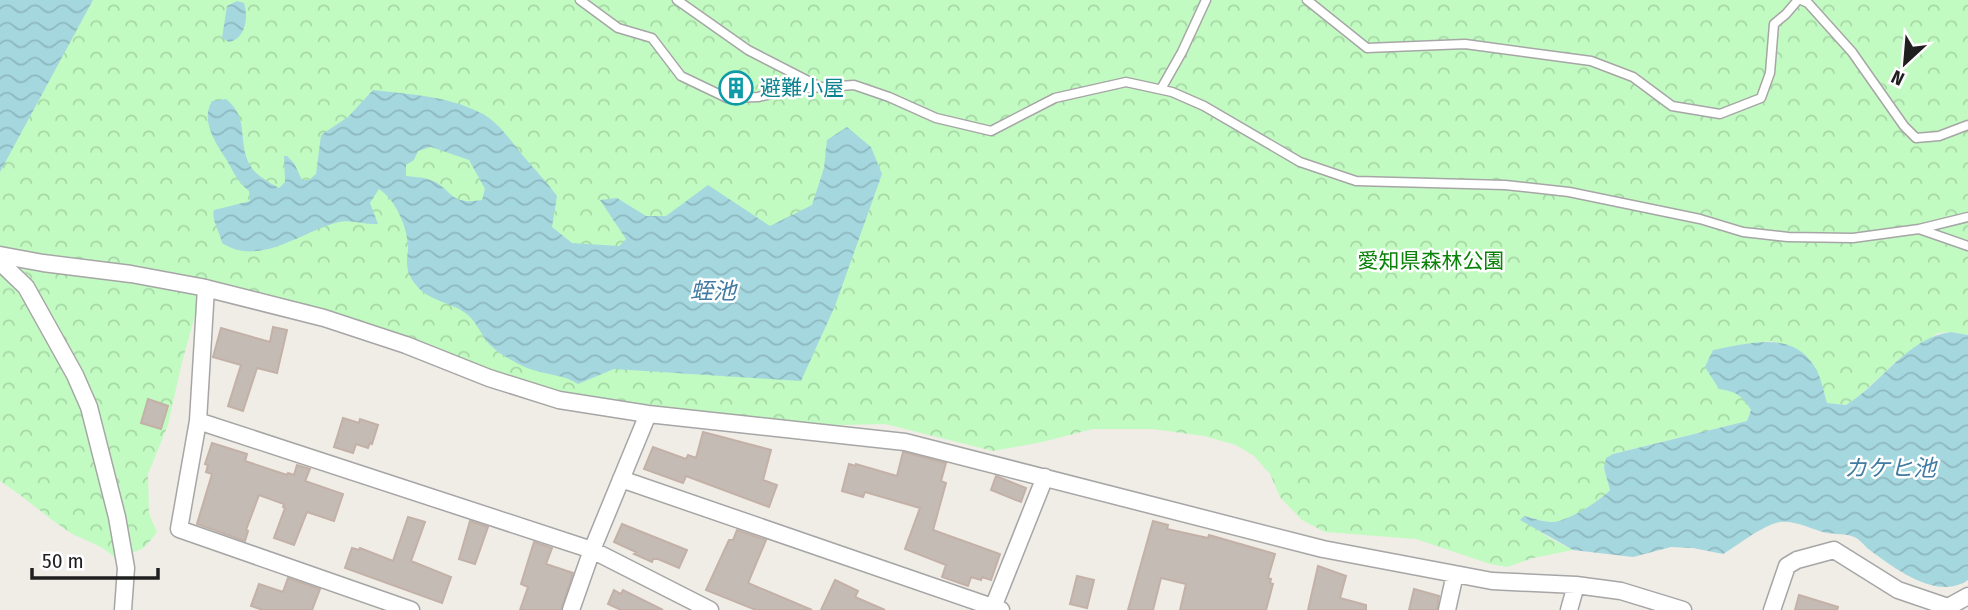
<svg xmlns="http://www.w3.org/2000/svg" width="1968" height="610" viewBox="0 0 1968 610" font-family="'Fira Sans Condensed','Noto Sans JP',sans-serif">
	<style>
		.park { fill: url(#park-crowns) }
		.water { fill: url(#water-waves); fill-rule: evenodd }
		.building { fill: #c5bbb5; stroke: #c3b1a7; stroke-width: 2 }
		.lines { fill: none; stroke-linecap: round; stroke-linejoin: round }
		.lane-casing { stroke: #a6a6a6; stroke-width: 11 }
		.street-casing { stroke: #a6a6a6; stroke-width: 19 }
		.lane { stroke: #fff; stroke-width: 8 }
		.street { stroke: #fff; stroke-width: 16 }
		.labels { text-anchor: middle; stroke-width: 5; stroke-linejoin: round; paint-order: stroke }
		.culture-label { font-size: 21px; fill: #0d838f; stroke: #fff; text-anchor: start }
		.park-label { font-size: 21px; fill: #098308; stroke: #fff }
		.water-label { font-size: 23px; font-style: italic; fill: #427ba3; stroke: #fff }
	</style>
	<defs>
		<pattern id="park-crowns" width="20" height="18" patternUnits="userSpaceOnUse" patternTransform="scale(1.75)"><rect width="20" height="18" fill="#c2fbc2"/><path d="M2 6a3 3 0 1 1 6 0M12 15a3 3 0 1 1 6 0" fill="none" stroke="#a6d7a6"/></pattern>
		<pattern id="water-waves" width="16" height="10" patternUnits="userSpaceOnUse" patternTransform="scale(1.75)"><rect width="16" height="10" fill="#a5d7df"/><path d="M0 5q4-4 8 0t8 0" fill="none" stroke="#8eb8bf"/></pattern>
	</defs>
	<rect width="100%" height="100%" fill="#f0ece6"/>
	<path class="park" d="M0 0H1968V335L1951 332 1938 333 1899 359 1857 398 1846 405 1827 404 1817 372 1772 341 1713 350 1731 390 1744 398 1751 409 1747 421 1613 454 1604 468 1610 490C1600 501 1567 523 1552 522 1543 522 1533 518 1524 516L1521 519 1551 539 1573 550 1533 558 1507 567 1490 564 1416 539 1325 532 1302 520 1280 497 1270 474 1254 456 1236 445 1204 436 1152 429H1093L1042 442 993 451 885 424 796 426 562 395 204 283 181 366 168 425 148 474 149 514 157 532C149 542 143 553 129 552L120 564C106 544 84 542 66 530 43 514 23 496 0 481Z"/>
	<path class="water" d="M0 0H93L0 172Z
		M237 1 244 3C249 18 245 39 229 42L222 38 227 6Z
		M373 90C408 94 447 96 479 112 499 121 512 143 525 158 536 171 547 182 557 196L552 227 572 243 619 246 626 239 600 200 617 198 646 216H666L708 185 770 226 812 205 824 168 827 140 847 127 871 147 882 174 835 306 801 381 614 369 578 384C563 374 545 375 527 368 516 363 499 354 490 345 482 336 477 323 468 315 453 302 429 302 416 285 406 273 406 264 408 250 409 230 396 200 379 189L370 203 378 224C363 225 350 218 335 223 300 233 258 267 222 243 220 233 211 219 214 210L250 201 249 191C237 182 234 172 226 159 216 143 200 121 212 101L226 99C251 119 236 142 251 167 256 175 270 183 279 188L285 182 284 156H287L294 163 302 180H309L316 174 321 135 348 117ZM431 147 469 160 485 189 482 200C447 206 453 187 428 179 421 177 413 177 406 176V165L414 160 418 151Z
		M1951 332 1968 335V580C1937 601 1896 569 1871 551 1865 547 1860 539 1854 537 1846 533 1836 535 1827 533 1812 530 1796 520 1780 522 1763 525 1738 545 1723 554L1693 548 1671 547 1633 557 1573 550 1520 520 1524 516C1533 518 1543 522 1552 522 1567 522 1600 501 1610 490L1604 468 1606 458 1613 454 1747 421 1751 410C1743 396 1735 391 1719 389L1705 367 1713 350C1751 343 1795 329 1817 371 1822 381 1824 393 1827 403L1846 405C1881 384 1908 337 1951 332Z"/>
	<path class="building" d="M273 327 287 330 277 373 257 368 243 411 228 406 241 365 213 357 221 328 270 342Z
		M148 399 168 406 161 429 141 423Z
		M343 418 359 423 360 419 378 425 372 444 370 443 368 448 356 444 353 453 334 447Z
		M703 432 771 450 763 480 777 485 769 507 686 476 683 483 644 469 653 447 686 459 688 455 696 458Z
		M212 443 247 454 245 461 287 475 288 473 294 475 297 465 310 469 305 481 343 494 334 521 307 512 294 545 274 538 285 508 283 507 284 504 259 495 246 530 248 531 245 541 197 524 212 474 206 472 208 465 205 464Z
		M903 452 946 463 941 481 946 483 933 530 1000 554 991 580 982 577 981 580 971 577 968 586 942 577 946 565 905 549 920 508 865 492 863 497 842 491 849 464 856 466V464L897 476Z
		M996 476 1026 488 1021 502 991 490Z
		M408 517 425 522 411 561 451 577 442 603 345 568 352 548 359 550 360 548 393 561Z
		M470 521 488 527 475 564 459 559Z
		M1153 521 1168 525 1167 529 1208 538 1209 535 1275 554 1268 578 1271 579 1270 583 1273 584 1266 610H1180L1186 584 1161 578 1153 610H1128Z
		M622 524 687 550 679 568 658 559H653L652 562 634 554 636 552 614 542Z
		M737 530 766 540 748 583 812 610H756L706 590 729 540H733Z
		M534 542 552 548 546 564 573 573 561 610H520L528 587 521 584Z
		M1318 566 1346 576 1340 598 1366 605V610H1308Z
		M1077 576 1094 580 1087 608 1070 604Z
		M288 578 320 589 312 610H263L251 606 259 584 283 592Z
		M835 580 858 591 855 597 885 610H821Z
		M1414 589 1439 596 1437 610H1409Z
		M614 590 621 594 623 590 663 610H621L608 604Z
		M1799 595 1838 607 1837 610H1795Z"/>
	<g class="lines">
		<defs>
			<path id="lane" d="M580 0 618 28 652 38 681 76 727 98 758 97 795 89 854 85 889 97 936 118 991 131 1055 98 1126 82 1172 92 1204 106 1300 162 1356 181 1505 185 1569 192 1700 219 1743 232 1788 237 1853 238 1919 229 1968 217
				M677 0 748 50 820 87
				M1307 0 1367 48 1465 44 1591 61 1633 77 1672 106 1720 114 1761 98 1770 73 1774 24 1786 14 1798 0
				M1801 0 1808 3 1852 52 1904 126 1916 138 1939 136 1968 125
				M1161 89 1182 52 1206 0
				M1919 229 1968 246"/>
			<path id="street" d="M0 255 43 263 131 274 201 287 324 318 406 345 489 378 559 400 648 414 905 442 1323 549 1492 581 1576 585 1621 591 1683 610
				M0 262 26 287 75 375 89 407 117 517 126 568 123 610
				M206 288 198 421 179 529 411 610
				M198 421 592 550 710 610
				M621 479 1001 610
				M571 610 592 550 648 414
				M992 610 1045 477
				M1447 610 1455 574
				M1569 610 1576 585
				M1772 610 1787 566 1797 560 1834 550 1898 590 1948 607 1968 596"/>
		</defs>
		<use href="#lane" class="lane-casing"/>
		<use href="#street" class="street-casing"/>
		<use href="#lane" class="lane"/>
		<use href="#street" class="street"/>
	</g>
	<defs>
		<symbol id="building-ring" viewBox="-11 -11 22 22"><circle r="9.5" fill="#fff" stroke="#0f9aa8" stroke-width="1.5"/><path d="M-4-6H4V6H1V3H-1V6H-4ZM-2.5-4.3h1.7v1.8h-1.7ZM.8-4.3h1.7v1.8H.8ZM-2.5-1h1.7V.8h-1.7ZM.8-1h1.7V.8H.8Z" fill="#0f9aa8"/></symbol>
	</defs>
	<g fill-rule="evenodd">
		<use href="#building-ring" x="717" y="69" width="38" height="38"/>
	</g>
	<g class="labels">
		<g class="culture-label">
			<text x="760" y="95">避難小屋</text>
		</g>
		<g class="park-label">
			<text x="1431" y="268">愛知県森林公園</text>
		</g>
		<g class="water-label">
			<text x="713" y="299">蛭池</text>
			<text x="1890" y="476">カケヒ池</text>
		</g>
	</g>
	<g transform="translate(1905 63) rotate(206)" stroke="#ffffff" stroke-width="5" paint-order="stroke">
	<path d="M0-5L12 26L0 18L-12 26Z" fill="#1f1f1f"/>
	<text y="-10" font-size="19" font-weight="bold" text-anchor="middle" fill="#1f1f1f">N</text>
	</g>
	<path d="M32 568v10h126v-10" fill="none" stroke="#1f1f1f" stroke-width="3.5"/>
	<text x="42" y="568" font-size="21" fill="#1f1f1f" stroke="#ffffff" stroke-width="5" paint-order="stroke">50 m</text>
</svg>
